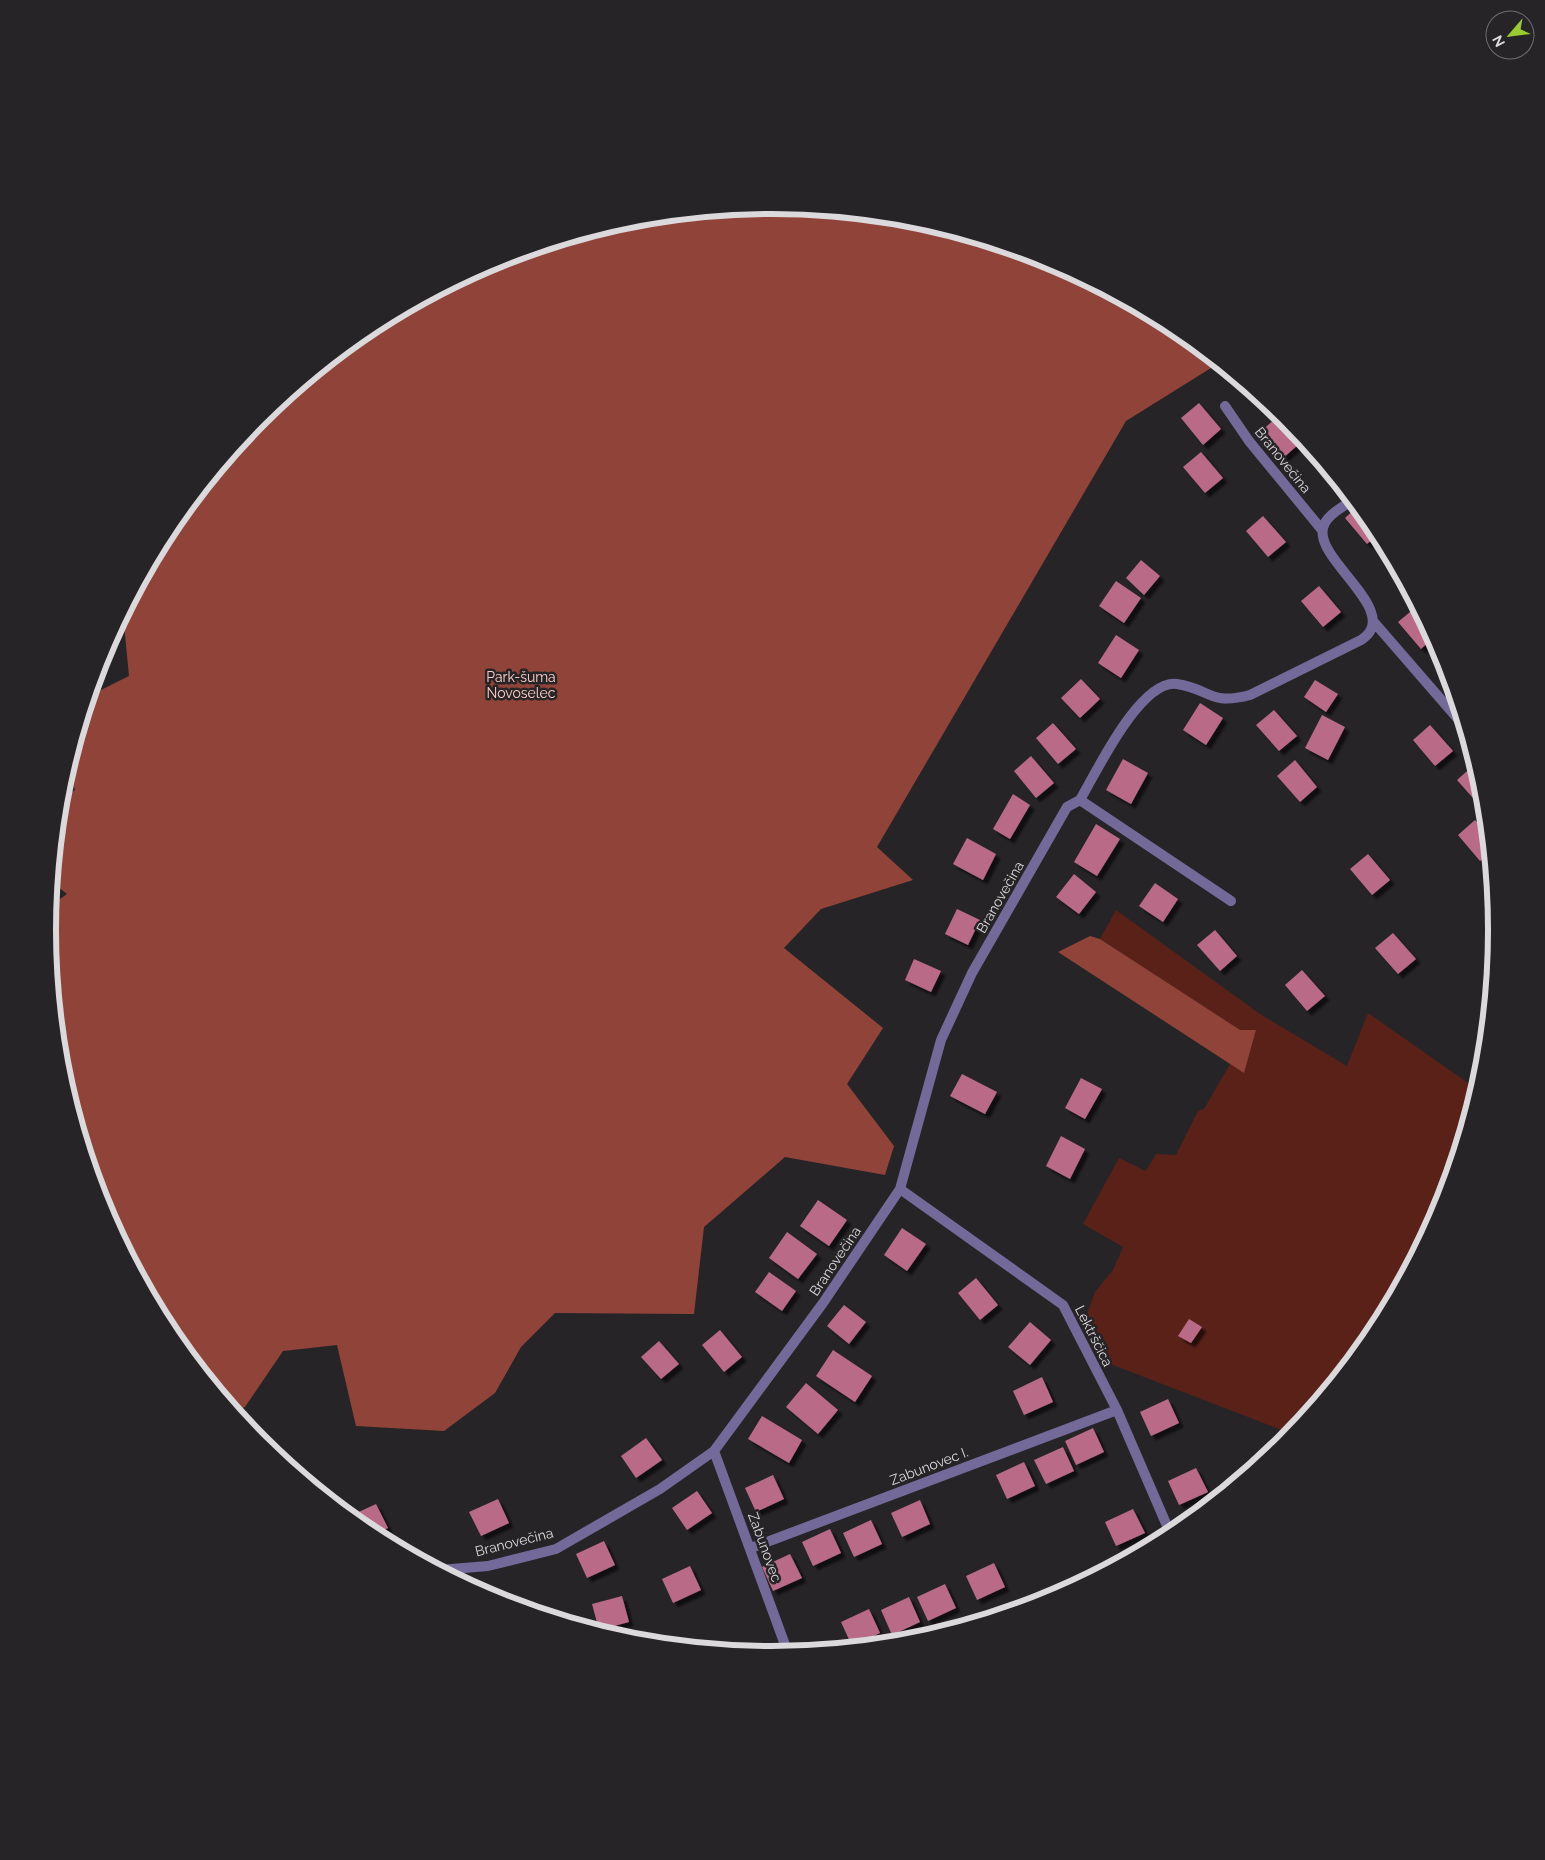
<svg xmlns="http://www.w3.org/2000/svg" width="1545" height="1860" viewBox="0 0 1545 1860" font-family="Raleway,sans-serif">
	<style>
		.green { fill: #5a2119 }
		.forest { fill: #904439 }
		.building { fill: #b96b87; filter: url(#shadow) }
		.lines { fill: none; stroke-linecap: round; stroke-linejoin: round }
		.street { stroke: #746a9a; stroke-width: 10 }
		.labels { text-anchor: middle; stroke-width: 5; stroke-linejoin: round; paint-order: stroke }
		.street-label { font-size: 14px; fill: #dbd9db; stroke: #272427 }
		.park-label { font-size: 14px; fill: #fecfc7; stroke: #272427 }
		.rim { fill: none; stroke: #dbd9db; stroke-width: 6 }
	</style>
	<defs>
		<filter id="shadow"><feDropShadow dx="4.5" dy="4.5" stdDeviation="1" flood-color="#0009"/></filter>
	</defs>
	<rect width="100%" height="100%" fill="#272427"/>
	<path class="green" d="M1116 910 1260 1014 1347 1066 1368 1013 1478 1090 1442 1208 1375 1333 1292 1434 1100 1360 1083 1325 1095 1292 1113 1270 1123 1247 1083 1224 1119 1158 1146 1171 1156 1154 1176 1155 1198 1111 1204 1109 1230 1064 1244 1072 1256 1030 1240 1031 1100 939Z"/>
	<path class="forest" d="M773 205 914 219 1050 260 1176 327 1219 363 1126 421 877 847 913 880 821 909 784 948 883 1028 847 1084 894 1146 885 1175 785 1157 704 1227 694 1314 555 1313 521 1347 495 1393 444 1431 356 1426 337 1345 283 1351 245 1407 234 1411 170 1333 103 1207 61 1071 48 930 50 906 67 894 52 882 60 800 75 790 67 769 89 696 129 676 123 614 170 527 260 417 370 327 495 260 631 219Z
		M1090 936 1100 939 1240 1030H1256L1244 1073 1058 952Z"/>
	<path class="building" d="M1199 403 1221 429 1203 445 1181 418Z
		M1277 417 1299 444 1282 459 1259 433Z
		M1201 452 1223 478 1205 493 1183 467Z
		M1358 506 1379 534 1367 544 1345 518Z
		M1263 516 1286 542 1268 557 1246 531Z
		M1141 560 1160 576 1144 595 1126 578Z
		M1116 581 1141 598 1124 623 1099 606Z
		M1319 586 1341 612 1323 627 1301 601Z
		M1416 607 1434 637 1421 649 1398 622Z
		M1116 635 1139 650 1121 678 1098 663Z
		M1081 679 1100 699 1080 718 1061 698Z
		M1315 680 1338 694 1326 712 1304 697Z
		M1200 703 1223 718 1206 745 1183 730Z
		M1274 710 1297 736 1279 751 1256 725Z
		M1322 715 1345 727 1328 760 1305 748Z
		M1053 723 1076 749 1058 764 1036 738Z
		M1430 725 1453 751 1435 766 1413 740Z
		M1031 756 1054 783 1036 798 1014 771Z
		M1123 759 1148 773 1131 804 1106 790Z
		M1295 760 1317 787 1300 802 1277 776Z
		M1475 764 1484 789 1485 802 1480 806 1457 780Z
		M1013 794 1030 805 1010 839 993 829Z
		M1475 820 1488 835 1490 853 1480 861 1458 835Z
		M1096 824 1120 839 1097 876 1074 862Z
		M967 838 996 854 983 880 953 864Z
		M1368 854 1390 880 1372 895 1350 869Z
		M1074 874 1096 892 1079 914 1056 897Z
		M1155 883 1178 899 1163 922 1139 906Z
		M957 909 980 920 968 945 945 934Z
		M1215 930 1237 956 1220 971 1197 945Z
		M1393 933 1416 959 1398 974 1375 948Z
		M914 959 941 971 931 992 905 980Z
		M1302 970 1325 996 1307 1011 1285 985Z
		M962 1074 997 1092 985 1114 950 1096Z
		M1081 1078 1102 1089 1085 1119 1065 1108Z
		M1061 1136 1085 1149 1070 1179 1046 1166Z
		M818 1200 847 1220 829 1246 800 1226Z
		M902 1228 926 1244 907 1271 884 1255Z
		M787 1232 817 1254 798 1279 769 1258Z
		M769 1272 796 1291 782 1311 755 1292Z
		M976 1278 998 1305 980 1320 958 1293Z
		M844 1305 866 1322 849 1344 827 1326Z
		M1189 1319 1202 1327 1191 1343 1178 1336Z
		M1030 1322 1051 1340 1030 1365 1008 1347Z
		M720 1330 742 1357 724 1372 702 1345Z
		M659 1341 679 1364 661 1379 641 1357Z
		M833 1350 872 1376 855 1402 816 1376Z
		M1042 1377 1053 1402 1024 1415 1013 1391Z
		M806 1383 838 1410 818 1434 786 1407Z
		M1168 1399 1179 1423 1151 1436 1140 1412Z
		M762 1416 802 1440 789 1463 748 1439Z
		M1093 1428 1104 1452 1076 1465 1065 1441Z
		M646 1438 662 1460 636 1478 621 1456Z
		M1063 1447 1074 1471 1046 1484 1034 1460Z
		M1024 1462 1035 1486 1007 1499 996 1475Z
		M1196 1468 1208 1492 1179 1505 1168 1481Z
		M773 1475 784 1499 756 1512 745 1488Z
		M697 1491 712 1513 687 1530 672 1508Z
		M498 1499 509 1523 481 1536 469 1512Z
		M920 1500 930 1524 902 1537 891 1513Z
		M376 1504 388 1528 373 1535 350 1516Z
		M1133 1509 1145 1533 1116 1546 1105 1522Z
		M871 1520 882 1544 854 1557 843 1533Z
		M830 1529 841 1553 813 1566 802 1542Z
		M604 1541 615 1565 587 1578 576 1554Z
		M790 1554 802 1578 773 1591 762 1567Z
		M994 1563 1005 1587 977 1600 966 1576Z
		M690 1566 701 1590 673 1603 662 1579Z
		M945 1584 956 1608 928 1621 917 1597Z
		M622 1596 629 1622 599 1630 592 1604Z
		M909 1597 920 1622 892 1635 881 1610Z
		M869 1609 880 1633 852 1646 841 1622Z"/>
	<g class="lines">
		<path class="street" d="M1225 406 1249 441 1322 530
			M1373 621 1464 726
			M1080 800 1231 901
			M900 1189 1063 1305 1117 1410 1171 1535
			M714 1451 788 1653
			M751 1548 1117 1410
			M439 1570 488 1566 556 1549 660 1489 714 1451 823 1303 900 1189 941 1040 972 973 1067 807 1080 800C1096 773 1140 679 1177 684 1211 689 1209 706 1250 695L1361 640C1404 612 1315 561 1323 528 1326 515 1343 507 1353 500"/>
	</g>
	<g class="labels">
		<g class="street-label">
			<text transform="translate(1283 460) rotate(51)" y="5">Branovečina</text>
			<text transform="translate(1000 897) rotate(-60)" y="5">Branovečina</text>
			<text transform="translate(835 1261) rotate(-56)" y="5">Branovečina</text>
			<text transform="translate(1094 1336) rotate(63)" y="5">Lektrščica</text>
			<text transform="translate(929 1466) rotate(-21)" y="5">Zabunovec I.</text>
			<text transform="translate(514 1542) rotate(-14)" y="5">Branovečina</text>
			<text transform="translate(765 1547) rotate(70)" y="5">Zabunovec</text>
		</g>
		<g class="park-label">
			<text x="521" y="682">Park-šuma<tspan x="521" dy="16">Novoselec</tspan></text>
		</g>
	</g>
	<path d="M0 0H1545V1860H0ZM56 930a716 716 0 1 1 1432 0a716 716 0 1 1-1432 0Z" fill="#272427" fill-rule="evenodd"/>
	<path class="rim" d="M56 930a716 716 0 1 1 1432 0a716 716 0 1 1-1432 0Z"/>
	<g transform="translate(1510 35) rotate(242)"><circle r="24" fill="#272427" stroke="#6f6c6f"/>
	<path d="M0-4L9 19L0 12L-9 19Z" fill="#9bcb33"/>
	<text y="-8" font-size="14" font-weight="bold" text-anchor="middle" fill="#dbd9db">N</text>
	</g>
</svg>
